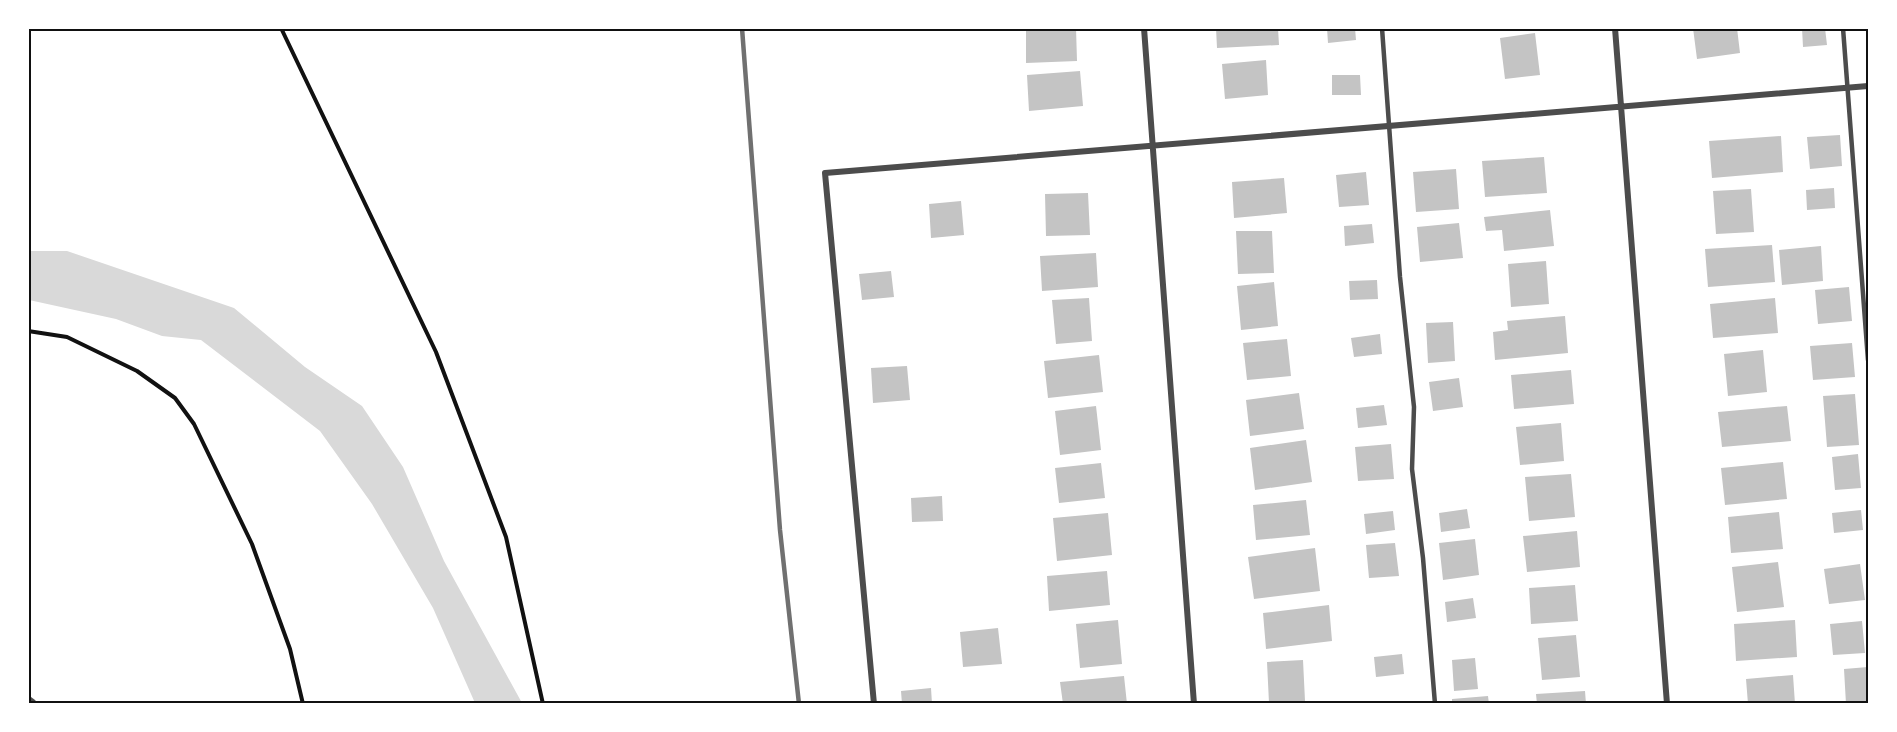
<svg xmlns="http://www.w3.org/2000/svg" width="1897" height="732" viewBox="0 0 1897 732" font-family="Commissioner,sans-serif">
	<style>
		.water { fill: #d9d9d9 }
		.building { fill: #c4c4c4 }
		.lines { fill: none; stroke-linecap: round; stroke-linejoin: round }
		.path { stroke: #111; stroke-width: 4 }
		.service { stroke: #4c4c4c; stroke-width: 4.5 }
		.minor { stroke: #4c4c4c; stroke-width: 6 }
		.tertiary { stroke: #4c4c4c; stroke-width: 10 }
		.rail { stroke: #707070; stroke-width: 4.5 }
		.neatline { fill: none; stroke: #111; stroke-width: 2 }
	</style>
	<rect width="100%" height="100%" fill="#fff"/>
	<path class="water" d="M29 251H67L234 308 305 367 362 406 403 467 444 561 522 703H475L433 608 372 504 320 431 201 340 162 336 116 319 29 300Z"/>
	<path class="building" d="M1026 28H1076L1077 61 1026 63Z
		M1216 28H1278L1279 45 1217 48Z
		M1327 28H1355L1356 40 1328 43Z
		M1693 28H1737L1740 53 1697 59Z
		M1802 28H1825L1827 45 1803 47Z
		M1535 33 1540 75 1505 79 1500 38Z
		M1266 60 1268 95 1225 99 1222 64Z
		M1080 71 1083 106 1029 111 1027 75Z
		M1332 75H1360L1361 95H1332Z
		M1840 135 1842 166 1810 169 1807 137Z
		M1781 136 1783 172 1712 178 1709 141Z
		M1544 157 1547 193 1485 197 1482 161Z
		M1456 169 1459 209 1416 212 1413 172Z
		M1366 172 1369 205 1339 207 1336 175Z
		M1284 178 1287 213 1234 218 1232 182Z
		M1834 188 1835 208 1807 210 1806 190Z
		M1751 189 1754 232 1716 234 1713 191Z
		M1088 193 1090 235 1046 236 1045 194Z
		M961 201 964 235 931 238 929 204Z
		M1550 210 1554 246 1504 251 1502 230 1486 231 1484 217Z
		M1459 223 1463 258 1420 262 1417 227Z
		M1372 224 1374 243 1345 246 1344 226Z
		M1236 231H1272L1274 273 1238 274Z
		M1772 245 1775 282 1708 287 1705 249Z
		M1821 246 1823 281 1782 285 1779 250Z
		M1096 253 1098 287 1042 291 1040 256Z
		M1546 261 1549 304 1511 307 1508 264Z
		M891 271 894 297 862 300 859 274Z
		M1377 280 1378 299 1350 300 1349 281Z
		M1274 282 1278 326 1241 330 1237 286Z
		M1849 287 1852 321 1818 324 1815 290Z
		M1089 298 1092 341 1056 344 1052 300Z
		M1775 298 1778 333 1713 338 1710 304Z
		M1565 316 1568 353 1495 360 1493 332 1508 330 1507 321Z
		M1453 322 1455 361 1428 363 1426 323Z
		M1380 334 1382 354 1354 357 1351 338Z
		M1287 339 1291 376 1247 380 1243 343Z
		M1852 343 1855 377 1813 380 1810 346Z
		M1763 350 1767 392 1728 396 1724 354Z
		M1099 355 1103 392 1048 398 1044 361Z
		M907 366 910 400 873 403 871 368Z
		M1571 370 1574 404 1514 409 1511 375Z
		M1459 378 1463 407 1433 411 1429 382Z
		M1299 393 1304 429 1250 436 1246 400Z
		M1855 394 1859 445 1827 447 1823 396Z
		M1384 405 1387 425 1358 428 1356 408Z
		M1096 406 1101 450 1060 455 1055 411Z
		M1787 406 1791 441 1722 447 1718 412Z
		M1561 423 1564 461 1520 465 1516 427Z
		M1306 440 1312 482 1255 490 1250 448Z
		M1391 444 1394 479 1358 481 1355 447Z
		M1858 454 1861 488 1835 490 1832 457Z
		M1783 462 1787 499 1725 505 1721 468Z
		M1101 463 1105 498 1059 503 1055 468Z
		M1571 474 1575 517 1529 521 1525 477Z
		M942 496 943 521 912 522 911 498Z
		M1306 500 1310 535 1256 540 1253 505Z
		M1467 509 1470 528 1441 532 1439 513Z
		M1861 510 1863 530 1834 533 1832 513Z
		M1393 511 1395 530 1366 534 1364 514Z
		M1779 512 1783 549 1731 553 1728 517Z
		M1108 513 1112 555 1057 561 1053 518Z
		M1577 531 1580 567 1527 572 1523 536Z
		M1475 539 1479 575 1443 580 1439 543Z
		M1395 543 1399 576 1369 578 1366 545Z
		M1315 548 1320 591 1254 599 1248 557Z
		M1778 562 1784 607 1737 612 1732 567Z
		M1860 564 1865 600 1829 604 1824 569Z
		M1107 571 1110 605 1049 611 1047 576Z
		M1575 585 1578 621 1531 624 1529 588Z
		M1473 598 1476 618 1447 622 1445 602Z
		M1329 605 1332 641 1266 649 1263 613Z
		M1118 620 1122 664 1080 668 1076 624Z
		M1795 620 1797 657 1736 661 1734 624Z
		M1862 621 1865 653 1833 655 1830 624Z
		M998 628 1002 664 963 667 960 632Z
		M1576 635 1580 677 1542 680 1538 638Z
		M1402 654 1404 674 1376 677 1374 657Z
		M1475 658 1478 689 1454 691 1452 660Z
		M1303 660 1305 701 1269 703 1267 662Z
		M1868 667V704H1846L1844 669Z
		M1793 675 1795 704H1748L1746 679Z
		M1124 676 1127 704H1063L1060 682Z
		M931 688 932 704H902L901 691Z
		M1585 691 1586 704H1537L1536 694Z
		M1488 696 1489 704H1452V699Z"/>
	<g class="lines">
		<path class="path" d="M281 28 436 352 506 537 543 704
			M28 331 67 337 137 371 175 398 194 424 252 544 290 649 303 704"/>
		<path class="service" d="M1382 28 1400 277 1414 407 1412 469 1423 558 1435 704
			M1843 28 1868 360"/>
		<path class="minor" d="M1144 28 1194 704
			M1615 28 1667 704
			M874 704 825 173 1868 86"/>
		<path class="tertiary" d="M28 701 32 704"/>
		<path class="rail" d="M742 28 780 530 799 704"/>
	</g>
	<rect width="1897" height="732" fill="none" stroke="#ffffff" stroke-width="60"/>
	<rect x="30" y="30" width="1837" height="672" class="neatline"/>
</svg>
